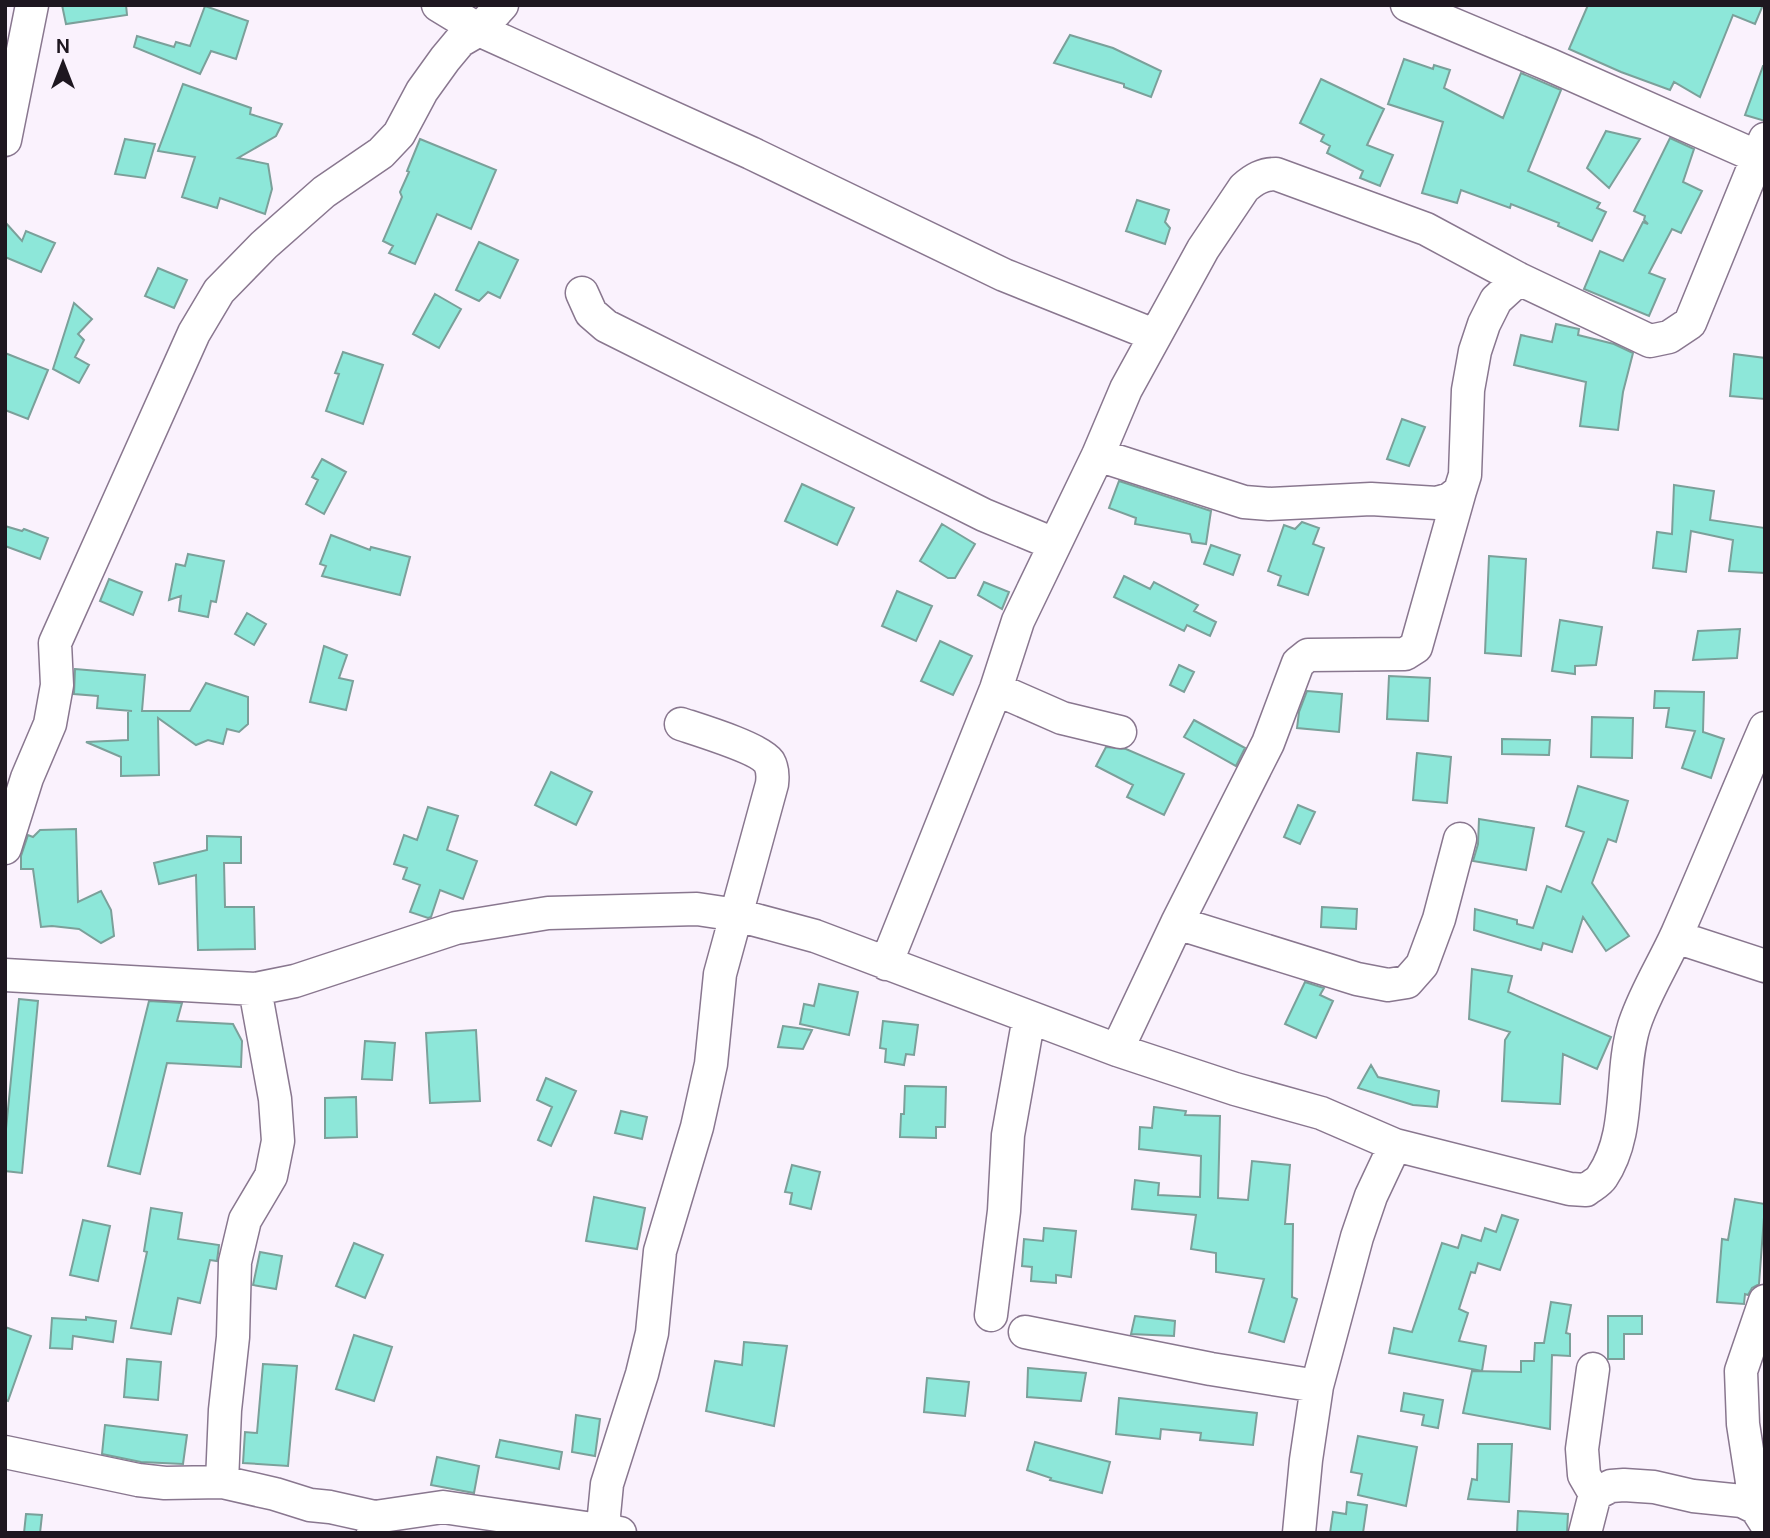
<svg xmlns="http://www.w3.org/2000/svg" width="1770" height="1538" viewBox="0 0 1770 1538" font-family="'DM Sans',sans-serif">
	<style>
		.building { fill: #8de7d9; stroke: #7ba09a; stroke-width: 2 }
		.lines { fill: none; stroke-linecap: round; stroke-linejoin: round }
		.minor-casing { stroke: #89778f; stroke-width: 35 }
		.minor { stroke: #fff; stroke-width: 32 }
	</style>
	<rect width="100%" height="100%" fill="#faf2fd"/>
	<path class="building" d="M62 5H126L127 15 66 24Z
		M1588 5H1763L1755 24 1733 15 1700 97 1674 82 1670 90 1621 72 1569 49Z
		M205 6 248 21 236 59 211 51 200 74 134 47 137 36 174 47 176 42 190 46Z
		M1070 35 1113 48 1161 71 1151 97 1124 87V84L1054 63Z
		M1404 59 1433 69 1434 65 1450 70 1444 88 1503 118 1521 73 1561 90 1528 171 1600 203 1597 208 1606 212 1592 241 1558 226 1559 223 1511 204 1510 208 1461 190 1457 203 1422 193 1443 122 1388 104Z
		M1763 66H1765V121L1745 115Z
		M1321 79 1384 109 1367 145 1393 155 1380 186 1360 178 1363 171 1327 153 1330 146 1321 141 1324 135 1300 123Z
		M183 84 251 108 250 114 282 124 276 136 238 158 268 164 272 189 265 214 220 198 217 208 182 197 195 157 158 151Z
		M1606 131 1640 139 1609 188 1587 168Z
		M1670 138 1694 149 1683 182 1702 191 1681 233 1672 229 1649 273 1665 279 1649 316 1584 289 1600 251 1623 261 1643 222 1648 224 1644 220 1645 216 1634 211Z
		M125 139 155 144 145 178 115 174Z
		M420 139 496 170 471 229 437 214 415 264 389 253 393 246 383 241 402 197 400 192 409 172 407 171Z
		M1137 200 1169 210 1165 222 1170 228 1165 244 1126 231Z
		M5 222 22 241 26 231 55 243 41 272 5 257Z
		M479 242 518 260 500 298 488 292 479 301 456 290Z
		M158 268 187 280 174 308 145 296Z
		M435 294 461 309 439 348 413 334Z
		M74 303 92 319 78 334 84 340 75 357 89 365 79 383 53 369Z
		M1556 324 1579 329 1578 335 1614 344 1633 353 1623 392 1618 430 1580 426 1586 382 1514 365 1521 335 1552 342Z
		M343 352 383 365 363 424 326 411 339 374 335 373Z
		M5 353 48 370 28 419 5 410Z
		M1734 354 1765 358V399L1730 396Z
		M1402 419 1425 427 1409 466 1387 459Z
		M322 459 346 472 324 514 306 504 318 480 312 477Z
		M1119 481 1211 511 1206 544 1192 542 1190 534 1135 524 1136 518 1109 508Z
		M802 484 854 508 837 545 785 521Z
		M1674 485 1714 491 1710 520 1765 528V573L1729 571 1733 540 1691 531 1686 572 1653 568 1657 532 1672 534Z
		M1302 522 1319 528 1313 544 1324 548 1308 595 1278 585 1281 576 1268 571 1284 525 1295 529Z
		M942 524 975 544 955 578H948L920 561Z
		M5 526 22 531 24 529 48 538 40 559 5 546Z
		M331 535 370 550 371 547 410 557 400 595 322 576 326 566 320 564Z
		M1211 545 1240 555 1233 575 1204 564Z
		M188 554 224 561 216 602 211 601 208 617 179 611 181 596 169 600 176 564 185 566Z
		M1489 556 1526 559 1521 656 1485 653Z
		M1124 576 1150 589 1154 582 1198 605 1194 611 1216 622 1210 636 1187 625 1184 631 1114 597Z
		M109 579 142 592 133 615 100 601Z
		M984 582 1009 592 1002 609 978 595Z
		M897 591 932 606 916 641 882 626Z
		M247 613 266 624 254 645 235 634Z
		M1560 620 1602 627 1596 665 1575 666V674L1552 671Z
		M1740 629 1737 658 1693 660 1698 631Z
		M940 641 972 656 953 695 921 681Z
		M324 646 347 655 339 678 353 681 346 710 310 702Z
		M1179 665 1194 672 1184 692 1170 685Z
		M75 669 145 675 142 711H190L206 683 248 697V724L239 732 227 729 223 744 208 740 196 745 158 718 159 775 121 776V757L86 742 128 740V711H132L97 708 98 696 74 694Z
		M1389 676 1430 678 1428 721 1387 719Z
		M1307 691 1342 694 1339 732 1297 728 1299 712Z
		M1655 691 1704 692 1703 732 1724 739 1711 778 1682 768 1695 731 1666 727 1669 708H1654Z
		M1592 717 1633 718 1632 758 1591 757Z
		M1194 720 1245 748 1236 766 1184 737Z
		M1502 739 1550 740 1549 755 1502 754Z
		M1106 747 1126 749 1184 774 1164 815 1127 797 1133 785 1096 766Z
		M1417 753 1451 757 1447 803 1413 800Z
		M551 772 592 792 576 825 535 805Z
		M1578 786 1628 801 1616 842 1608 839 1592 883 1629 936 1606 951 1583 917 1572 952 1543 943 1541 950 1474 930 1475 909 1517 920V924L1533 928 1547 886 1561 892 1584 832 1566 826Z
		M1298 805 1315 812 1300 844 1284 837Z
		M428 807 458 816 447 850 477 861 463 899 440 890 431 917 428 918 410 912 420 885 403 879 407 868 394 864 404 835 417 840Z
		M1479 819 1534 828 1526 870 1473 861 1478 844Z
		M76 829 78 902 101 891 111 910 114 936 101 943 79 929 52 926 41 927 33 869H21V856L28 835 33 837 40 830Z
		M207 836 241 837V863H224L225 907H254L255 949 198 950 196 875 159 884 154 863 207 850Z
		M1322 907 1357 909 1356 929 1321 927Z
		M1472 969 1512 976 1508 992 1611 1037 1597 1069 1563 1054 1560 1104 1502 1101 1505 1040 1510 1032 1469 1019Z
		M1305 982 1324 988 1320 995 1333 1001 1316 1038 1285 1024Z
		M819 984 858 992 849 1035 800 1024 804 1004 814 1006Z
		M19 999 38 1001 22 1173 5 1171V1139Z
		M149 1001 182 1003 177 1021 233 1024 242 1041 241 1067 167 1063 140 1174 108 1166Z
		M883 1021 918 1025 914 1055 906 1054 904 1065 885 1062 886 1049 880 1048Z
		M783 1026 812 1030 803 1049 778 1047Z
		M476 1030 480 1101 430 1103 426 1033Z
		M365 1041 395 1043 392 1080 362 1079Z
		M1371 1065 1378 1077 1439 1091 1437 1107 1413 1105 1358 1088Z
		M546 1078 576 1091 551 1146 538 1140 552 1107 537 1100Z
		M905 1086 946 1087 945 1127H936V1138L900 1137 901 1114H904Z
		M356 1097 357 1137 325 1138V1098Z
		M1154 1107 1186 1111 1185 1115 1220 1116 1218 1198 1248 1200 1252 1161 1290 1165 1285 1224H1293L1292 1297 1297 1299 1284 1342 1249 1332 1264 1279 1216 1272V1253L1191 1249 1196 1215 1132 1209 1135 1180 1159 1183 1158 1195 1200 1197 1201 1156 1139 1149 1140 1127 1152 1128Z
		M621 1111 647 1117 642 1139 615 1133Z
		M792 1165 820 1172 811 1209 790 1204 792 1193 785 1192Z
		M594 1197 645 1208 637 1249 586 1241Z
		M1735 1199 1765 1204 1759 1284 1752 1288 1748 1295 1745 1294 1744 1304 1717 1302 1722 1239 1728 1240Z
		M151 1208 182 1213 178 1239 219 1245 217 1261 210 1260 200 1303 178 1298 171 1334 131 1328 147 1252 144 1251Z
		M1502 1215 1518 1220 1500 1270 1478 1263 1475 1273 1471 1272 1459 1309 1468 1313 1459 1341 1486 1346 1482 1371 1389 1353 1394 1328 1412 1332 1442 1243 1458 1248 1462 1235 1481 1241 1485 1228 1496 1232Z
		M83 1220 110 1226 98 1281 70 1275Z
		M1044 1228 1076 1231 1071 1277 1056 1275V1283L1031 1281 1032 1267 1022 1266 1024 1239 1043 1241Z
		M354 1243 383 1255 365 1298 336 1286Z
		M260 1252 282 1256 276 1289 253 1285Z
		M1551 1302 1571 1305 1566 1333 1570 1334V1356L1552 1355 1550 1429 1463 1413 1472 1371 1521 1372V1361H1534L1535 1343H1544Z
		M1135 1316 1175 1321 1174 1336 1131 1334Z
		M1608 1316H1642V1334H1624V1359H1608Z
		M86 1317 116 1321 113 1342 73 1336 72 1349 50 1348 52 1318 86 1320Z
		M5 1327 31 1336 8 1401 5 1400Z
		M354 1335 392 1347 374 1401 336 1389Z
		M744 1342 787 1346 774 1426 706 1411 715 1361 742 1365Z
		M127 1359 161 1362 158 1400 124 1397Z
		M263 1364 297 1366 288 1466 243 1463 245 1432 257 1433Z
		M1028 1368 1086 1373 1081 1401 1027 1397Z
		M927 1378 969 1382 965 1416 924 1412Z
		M1404 1393 1443 1400 1438 1428 1422 1425 1424 1415 1401 1411Z
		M1119 1398 1257 1413 1253 1445 1200 1440 1201 1433 1161 1429 1160 1439 1116 1434Z
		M576 1415 600 1419 595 1456 572 1452Z
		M105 1425 187 1435 183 1464 141 1462 102 1454Z
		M1358 1436 1417 1447 1406 1506 1358 1495 1362 1474 1351 1472Z
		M500 1440 562 1452 559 1469 496 1457Z
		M1035 1442 1110 1462 1102 1493 1050 1480 1051 1478 1027 1470Z
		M1478 1444H1512L1509 1502 1468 1499 1472 1479 1477 1480Z
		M437 1457 479 1466 474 1493 431 1485Z
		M1347 1502 1367 1505 1363 1533H1330L1333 1512 1346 1514Z
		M1518 1511 1568 1514 1567 1533H1517Z
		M26 1514 42 1515 40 1533H24Z"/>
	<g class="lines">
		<defs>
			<path id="minor" d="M438 5 479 30 751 153 1004 275 1154 335
				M1407 5 1550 65 1758 157
				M5 140 32 5
				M582 293 591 313 606 326 984 515 1054 544
				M1098 455 1244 502 1269 504 1371 499 1437 503 1450 499 1460 491 1465 475 1468 390 1475 351 1484 324 1496 300 1519 279
				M996 689 1062 718 1120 732
				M5 848 27 778 50 724 57 685 55 643 194 333 219 291 264 245 324 192 381 153 399 134 422 91 445 59 460 41 479 30 502 5
				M1177 923 1357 979 1388 985 1407 982 1422 965 1439 919 1460 839
				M1676 937 1765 966
				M886 964 996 689 1018 621 1098 455 1126 389 1203 249 1244 188C1254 179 1263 174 1276 174L1426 229 1519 279 1650 341 1669 337 1690 323 1765 139
				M5 975 255 989 295 981 456 928 548 913 697 909 737 915 815 936 1117 1050 1235 1089 1321 1113 1395 1145 1570 1189 1586 1190C1591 1186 1599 1182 1602 1177 1632 1132 1619 1075 1634 1026 1644 994 1663 965 1677 934 1707 866 1735 797 1765 728
				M1117 1050 1177 923 1268 743 1298 663 1308 655 1405 654 1416 647 1460 491
				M991 1315 1004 1211 1008 1135 1029 1017
				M1025 1332 1211 1369 1317 1386
				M1593 1369 1582 1449 1584 1475 1595 1494
				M5 1452 138 1480 165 1483 222 1482 275 1494 310 1505 330 1507 375 1517 373 1533
				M222 1482 225 1410 233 1337 235 1262 245 1220 271 1176 278 1141 275 1099 255 989
				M1756 1508 1743 1424 1741 1371 1765 1301
				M375 1517 443 1507 620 1533
				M606 1533 604 1515 607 1484 642 1374 652 1333 660 1251 697 1127 711 1064 720 974 772 784C773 776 773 769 769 762 759 748 699 730 681 724
				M1299 1533 1306 1460 1317 1386 1357 1237 1371 1196 1395 1145
				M1585 1533 1595 1494 1611 1486 1624 1485 1654 1487 1693 1496 1742 1501 1756 1508 1765 1522"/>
		</defs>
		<use href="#minor" class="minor-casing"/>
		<use href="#minor" class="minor"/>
	</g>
	<rect width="1770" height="1538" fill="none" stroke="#1e1720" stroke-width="14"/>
	<g transform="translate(63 63)" stroke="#faf2fd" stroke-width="5" paint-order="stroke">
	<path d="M0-5L12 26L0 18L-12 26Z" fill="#1e1720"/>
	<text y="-10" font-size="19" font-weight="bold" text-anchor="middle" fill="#1e1720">N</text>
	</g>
</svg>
